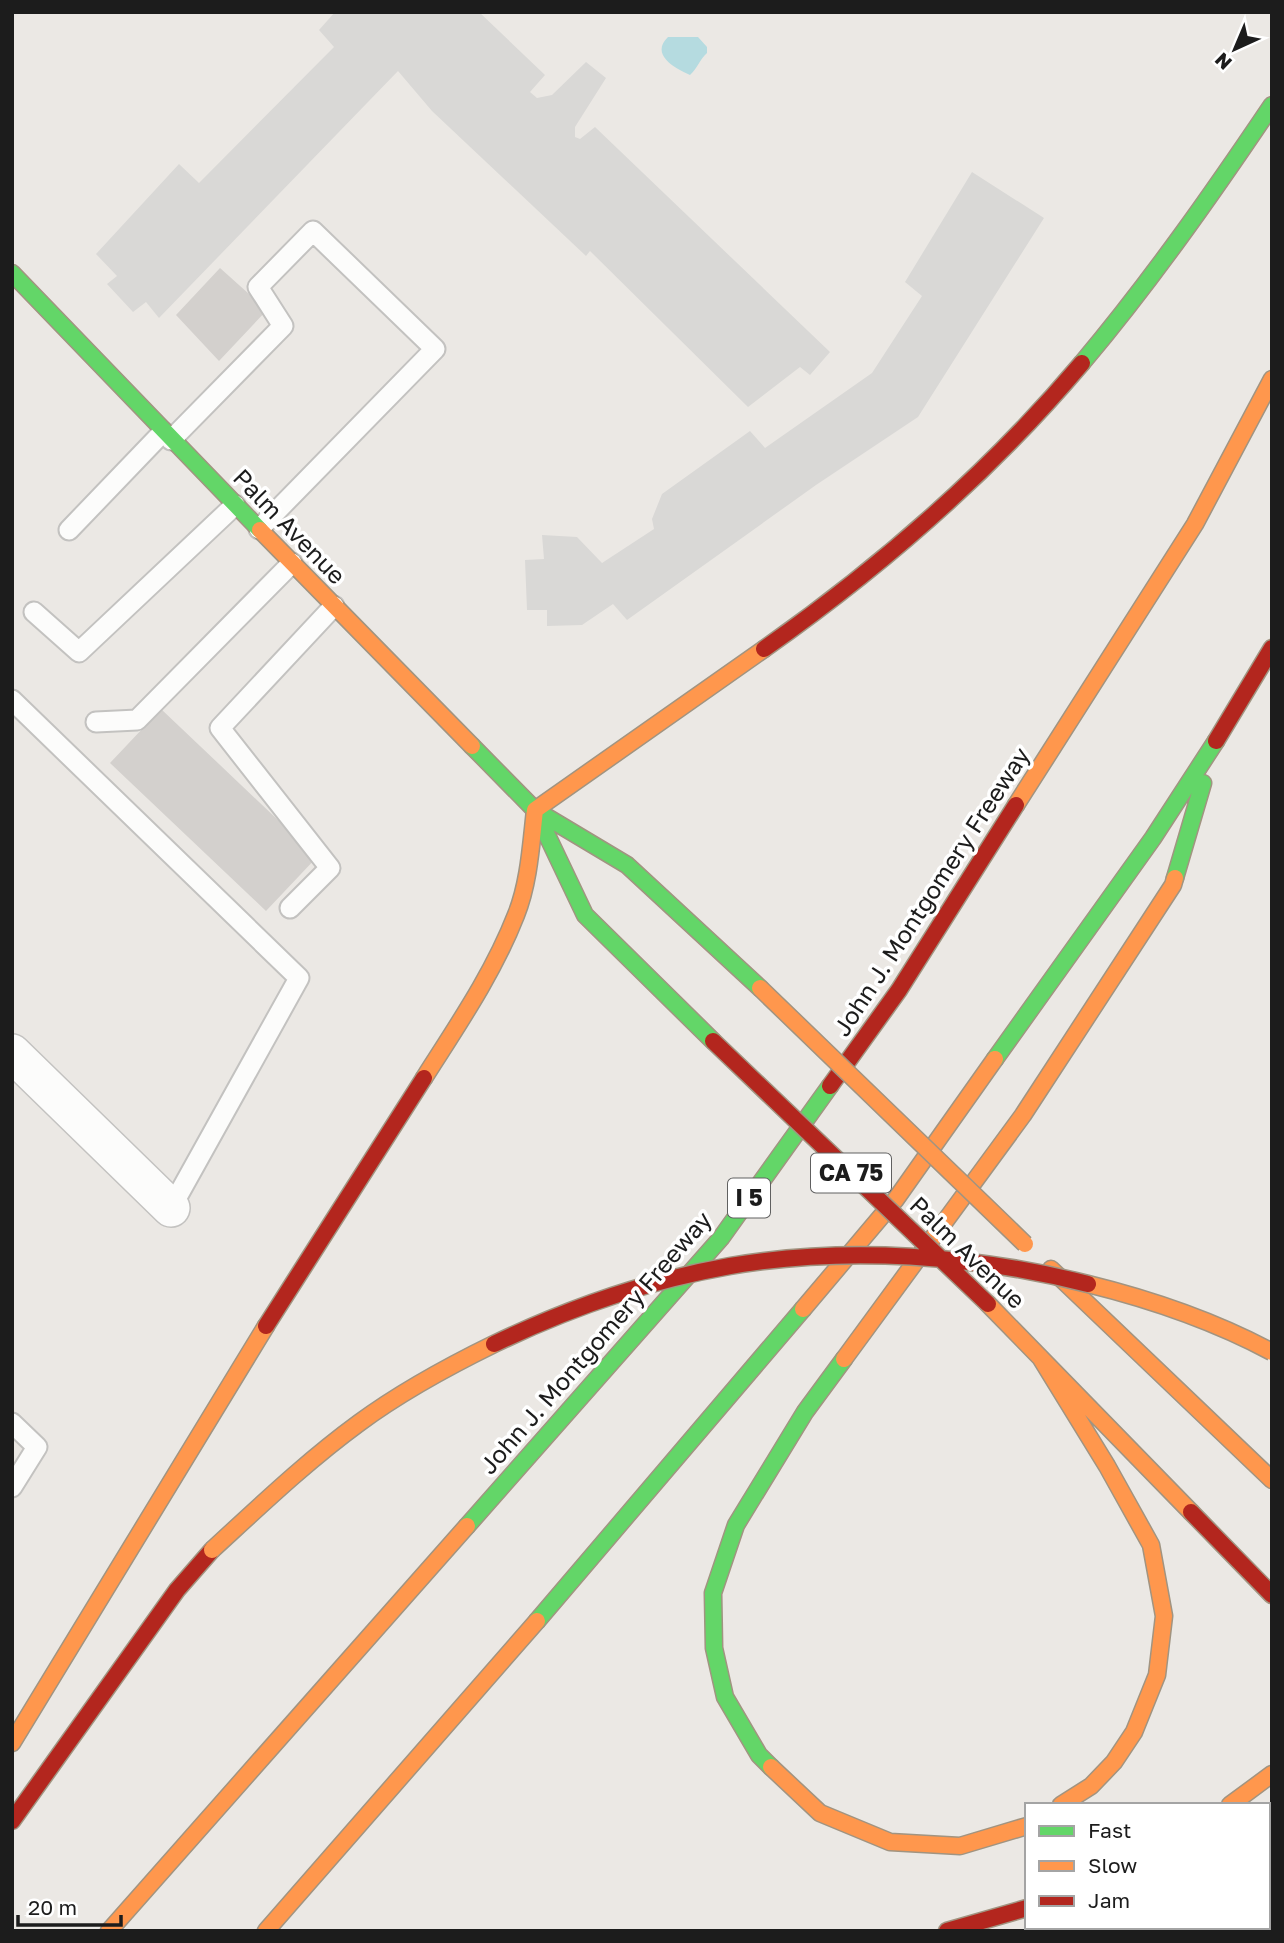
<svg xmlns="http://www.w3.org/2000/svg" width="1284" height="1943" viewBox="0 0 1284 1943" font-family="'Golos Text',sans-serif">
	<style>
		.religious { fill: #d9d8d6 }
		.water { fill: #b5dbe0 }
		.building { fill: #d3d0cd }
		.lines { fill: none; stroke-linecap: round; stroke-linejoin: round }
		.lane-casing { stroke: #c3c2c0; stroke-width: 23 }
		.street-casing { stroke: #c3c2c0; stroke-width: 40 }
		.fast-casing { stroke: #a19481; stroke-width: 19 }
		.slow-casing { stroke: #a19481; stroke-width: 19 }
		.jam-casing { stroke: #a19481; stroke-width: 19 }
		.lane { stroke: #fcfcfb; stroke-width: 19 }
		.street { stroke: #fcfcfb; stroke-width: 37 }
		.fast { stroke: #63d668; stroke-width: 16 }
		.slow { stroke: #ff974d; stroke-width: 16 }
		.jam { stroke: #b3261e; stroke-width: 16 }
		.slow-bridge-casing { stroke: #a19481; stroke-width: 19; stroke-linecap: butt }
		.jam-bridge-casing { stroke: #a19481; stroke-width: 19; stroke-linecap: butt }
		.slow-bridge { stroke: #ff974d; stroke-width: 16 }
		.jam-bridge { stroke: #b3261e; stroke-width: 16 }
		.labels { text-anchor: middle; stroke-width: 7; stroke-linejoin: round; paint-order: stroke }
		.shield { fill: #fff; stroke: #606060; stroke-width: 2 }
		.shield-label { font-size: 23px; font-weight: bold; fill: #1c1c1c }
		.street-label { font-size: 24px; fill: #1c1c1c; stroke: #fff }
	</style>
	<rect width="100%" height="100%" fill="#ebe8e4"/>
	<path class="religious" d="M335 12H479L545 75 530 92 537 98 552 95 586 62 606 78 575 127V137L580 139 595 127 830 352 810 375 800 367 748 407 590 251 586 256 432 111 398 71 159 318 146 302 133 312 107 284 117 276 96 254 179 164 199 183 334 47 319 30Z
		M972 172 1044 218 918 417 816 485 627 620 613 604 582 625 547 626V610H527L525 560 544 559 542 535 577 537 602 563 654 529 652 519 662 494 750 431 765 448 872 373 922 296 905 282Z"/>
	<path class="water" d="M668 37H698L707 47V53C699 60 698 68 690 75 674 68 650 54 668 37Z"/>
	<path class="building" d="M220 268 267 310 219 361 176 315Z
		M161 709 317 857 266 911 110 763Z"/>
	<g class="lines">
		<defs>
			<path id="lane" d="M171 440 283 326 258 287 313 231 435 349 259 529
				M69 530 163 432
				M34 612 79 652 235 505
				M12 700 299 978 171 1208
				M96 722 137 720 292 563
				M290 908 330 868 220 728 334 606
				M12 1423 37 1447 12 1487"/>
			<path id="street" d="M12 1053 171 1208"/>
			<path id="fast" d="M12 273 260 530
				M1082 363C1151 281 1212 194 1272 105
				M472 746 535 810 627 865 760 988
				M535 810 585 915 713 1041
				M1175 878 1203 783
				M995 1059 1153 838 1216 741
				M467 1526 721 1238 830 1086
				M537 1621 803 1309
				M771 1767 759 1755 725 1697 714 1648 713 1593 736 1525 805 1412 844 1359"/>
			<path id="slow" d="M260 530 472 746
				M1016 805 1195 524 1272 379
				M424 1078C457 1026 493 974 516 915 529 883 531 845 535 810L764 649
				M1051 1269 1272 1480
				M988 1304 1191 1512
				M803 1309 896 1199 995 1059
				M1040 1357 1107 1466 1151 1545 1164 1616 1157 1675 1134 1732 1114 1762 1091 1786 1061 1805
				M844 1359 1023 1115 1173 885 1175 878
				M12 1743 266 1326
				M771 1767 820 1813 890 1842 960 1846 1027 1826
				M1230 1805 1272 1774
				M109 1931 467 1526
				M266 1931 537 1621"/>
			<path id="jam" d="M764 649C882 566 989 473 1082 363
				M1216 741 1272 648
				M830 1086 899 990 1016 805
				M266 1326 424 1078
				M1191 1512 1272 1595
				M12 1821 177 1590 212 1550
				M947 1931 1027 1908"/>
		</defs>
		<use href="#lane" class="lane-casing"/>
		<use href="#street" class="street-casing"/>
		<use href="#fast" class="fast-casing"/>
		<use href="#slow" class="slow-casing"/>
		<use href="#jam" class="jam-casing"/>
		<use href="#lane" class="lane"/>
		<use href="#street" class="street"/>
		<use href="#fast" class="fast"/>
		<use href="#slow" class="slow"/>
		<use href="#jam" class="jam"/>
		<defs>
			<path id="slow-bridge" d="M760 988 1025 1244
				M1088 1284C1153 1300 1214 1321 1272 1352
				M212 1550C260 1506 307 1461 359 1423 401 1392 447 1367 494 1344"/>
			<path id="jam-bridge" d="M713 1041 988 1304
				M494 1344C567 1309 650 1280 730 1266 847 1246 974 1255 1088 1284"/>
		</defs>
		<use href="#slow-bridge" class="slow-bridge-casing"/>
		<use href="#jam-bridge" class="jam-bridge-casing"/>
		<use href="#slow-bridge" class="slow-bridge"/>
		<use href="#jam-bridge" class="jam-bridge"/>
	</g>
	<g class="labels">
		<g class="shield">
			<rect x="811" y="1153.5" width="80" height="39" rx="5"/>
			<rect x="728" y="1178.5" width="42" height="39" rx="5"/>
		</g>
		<g class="shield-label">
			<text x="851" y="1181">CA 75</text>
			<text x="749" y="1206">I 5</text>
		</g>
		<g class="street-label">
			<text transform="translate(289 527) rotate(46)" y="8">Palm Avenue</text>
			<text transform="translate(932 892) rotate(-57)" y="8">John J. Montgomery Freeway</text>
			<text transform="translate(967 1253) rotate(44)" y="8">Palm Avenue</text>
			<text transform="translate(596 1343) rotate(-49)" y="8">John J. Montgomery Freeway</text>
		</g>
	</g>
	<rect width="1284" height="1943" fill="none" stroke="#1c1c1c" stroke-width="28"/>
	<rect x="1025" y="1803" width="245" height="126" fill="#ffffff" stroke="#a4a4a4" stroke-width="2"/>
	<rect x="1039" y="1826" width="35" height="10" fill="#63d668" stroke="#a4a4a4" stroke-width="2"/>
	<text x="1088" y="1838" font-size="21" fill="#1c1c1c">Fast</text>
	<rect x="1039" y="1861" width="35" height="10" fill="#ff974d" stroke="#a4a4a4" stroke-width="2"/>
	<text x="1088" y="1873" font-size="21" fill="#1c1c1c">Slow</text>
	<rect x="1039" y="1896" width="35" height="10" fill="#b3261e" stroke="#a4a4a4" stroke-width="2"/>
	<text x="1088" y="1908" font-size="21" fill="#1c1c1c">Jam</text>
	<g transform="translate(1235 49) rotate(224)" stroke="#ffffff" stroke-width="5" paint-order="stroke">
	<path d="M0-5L12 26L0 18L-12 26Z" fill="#1c1c1c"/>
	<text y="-10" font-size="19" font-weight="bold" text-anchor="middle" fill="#1c1c1c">N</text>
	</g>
	<path d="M18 1915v10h103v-10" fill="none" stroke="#1c1c1c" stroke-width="3.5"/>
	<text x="28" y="1915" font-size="21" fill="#1c1c1c" stroke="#ffffff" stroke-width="5" paint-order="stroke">20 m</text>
</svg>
